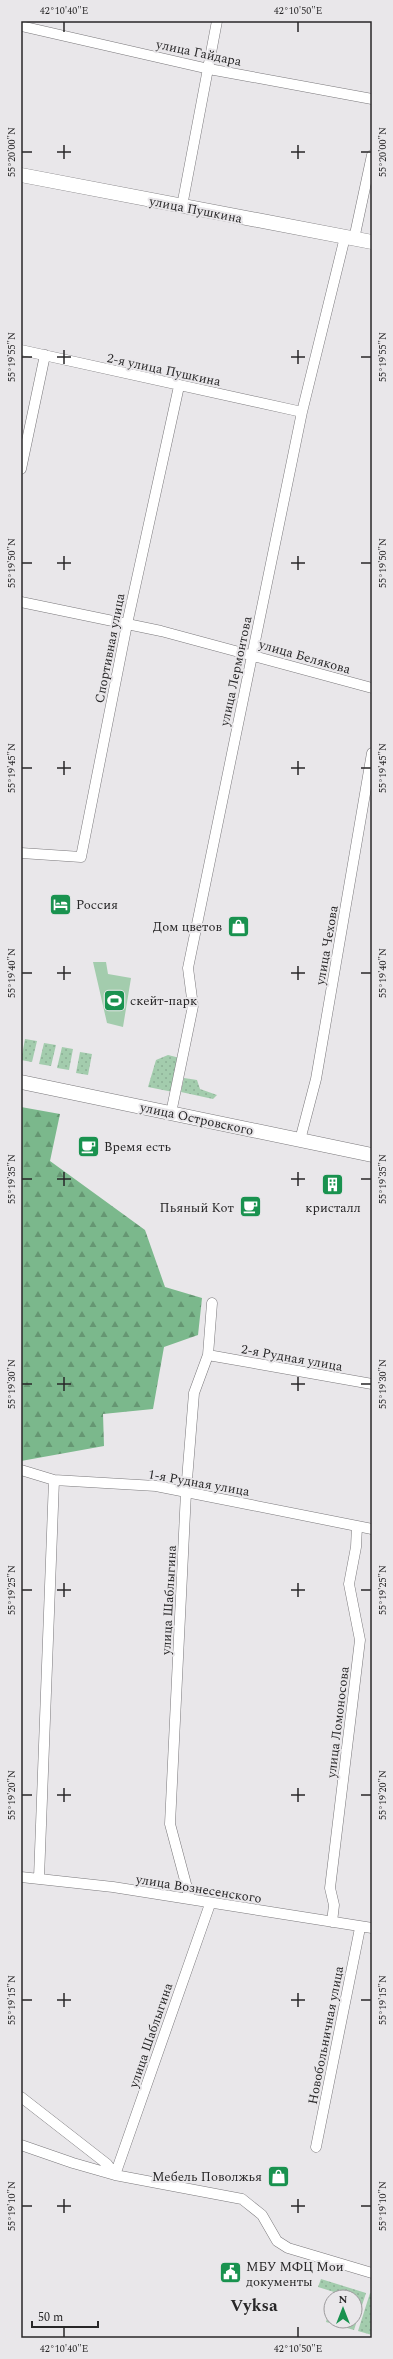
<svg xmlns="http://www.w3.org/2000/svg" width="393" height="2359" viewBox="0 0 393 2359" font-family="Spectral,serif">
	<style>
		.grass { fill: url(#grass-dots) }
		.forest { fill: url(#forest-firs) }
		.garden { fill: #a3ccad }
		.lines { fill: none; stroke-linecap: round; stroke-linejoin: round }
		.street-casing { stroke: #7a787b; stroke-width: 11 }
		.secondary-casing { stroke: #7a787b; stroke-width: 15 }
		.street { stroke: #fff; stroke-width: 10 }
		.secondary { stroke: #fff; stroke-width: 14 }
		.ticks { fill: none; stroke: #282728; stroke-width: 1.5 }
		.labels { text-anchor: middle; stroke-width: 4; stroke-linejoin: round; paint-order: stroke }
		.street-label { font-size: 13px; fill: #282728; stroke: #e9e7ea }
		.poi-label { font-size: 13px; fill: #282728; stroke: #e9e7ea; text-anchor: start }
		.district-label { font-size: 17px; font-weight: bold; fill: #282728; stroke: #e9e7ea }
		.neatline { fill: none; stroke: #282728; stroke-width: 1.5 }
		.ticks-label { font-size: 10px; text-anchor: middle; fill: #282728 }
	</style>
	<defs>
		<pattern id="grass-dots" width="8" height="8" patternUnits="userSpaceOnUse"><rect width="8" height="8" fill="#a3ccad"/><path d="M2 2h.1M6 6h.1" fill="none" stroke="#8caf95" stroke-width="1.8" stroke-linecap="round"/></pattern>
		<pattern id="forest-firs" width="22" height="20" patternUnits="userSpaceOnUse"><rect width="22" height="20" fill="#7bb88c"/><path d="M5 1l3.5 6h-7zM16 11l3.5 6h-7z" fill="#659672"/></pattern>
	</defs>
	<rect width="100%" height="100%" fill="#e9e7ea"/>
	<path class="grass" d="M25 1039 37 1041 32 1062 21 1060Z
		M44 1043 56 1045 51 1066 39 1064Z
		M62 1047 73 1049 69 1070 57 1068Z
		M80 1052 92 1054 88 1075 76 1073Z
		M168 1055 180 1058 173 1092 148 1087 156 1060Z
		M184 1078 197 1080 200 1089 217 1095 213 1099 181 1092Z
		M321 2279 366 2293 354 2330 326 2322 331 2304V2321H355V2297H333L334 2292 318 2287Z
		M370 2293 372 2294V2335L358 2331Z"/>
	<path class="forest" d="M21 1107 60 1114 50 1161 145 1230 165 1287 202 1298 198 1335 164 1347 153 1409 103 1414 104 1446 21 1461Z"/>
	<path class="garden" d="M93 962H106L108 974 131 978 123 1027 107 1023Z"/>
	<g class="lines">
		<defs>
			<path id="street" d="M21 26 209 69 372 99
				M182 206 217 21
				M354 239 372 155
				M21 350 302 412
				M21 469 45 355
				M21 602 161 631 372 688
				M21 853 81 857 127 624 179 386
				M171 1113 193 1006 188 968 302 412 345 237
				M300 1140 316 1079 372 753
				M208 1355 372 1384
				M21 1470 54 1480 156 1486 372 1529
				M21 1877 113 1887 372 1928
				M39 1878 54 1480
				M190 1899 170 1824 186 1492 194 1393 208 1355 212 1303
				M332 1922 334 1905 330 1888 360 1640 349 1584 356 1547 357 1526
				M21 2097 107 2164 115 2175
				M21 2145 73 2163 115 2175 242 2199 262 2215 277 2241 288 2248 372 2273
				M316 2147 360 1928
				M115 2175 210 1904"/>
			<path id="secondary" d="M21 175 372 242
				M21 1082 372 1155"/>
		</defs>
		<use href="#street" class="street-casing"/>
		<use href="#secondary" class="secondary-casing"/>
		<use href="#street" class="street"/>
		<use href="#secondary" class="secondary"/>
	</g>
	<path class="ticks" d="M64 22V32M298 22V32M64 145V159M298 145V159M22 152H32M57 152H71M291 152H305M361 152H371M64 350V364M298 350V364M22 357H32M57 357H71M291 357H305M361 357H371M64 556V570M298 556V570M22 563H32M57 563H71M291 563H305M361 563H371M64 761V775M298 761V775M22 768H32M57 768H71M291 768H305M361 768H371M64 966V980M298 966V980M22 973H32M57 973H71M291 973H305M361 973H371M64 1172V1186M298 1172V1186M22 1179H32M57 1179H71M291 1179H305M361 1179H371M64 1377V1391M298 1377V1391M22 1384H32M57 1384H71M291 1384H305M361 1384H371M64 1583V1597M298 1583V1597M22 1590H32M57 1590H71M291 1590H305M361 1590H371M64 1788V1802M298 1788V1802M22 1795H32M57 1795H71M291 1795H305M361 1795H371M64 1993V2007M298 1993V2007M22 2000H32M57 2000H71M291 2000H305M361 2000H371M64 2199V2213M298 2199V2213M22 2206H32M57 2206H71M291 2206H305M361 2206H371M64 2327V2337M298 2327V2337"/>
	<defs>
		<symbol id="hotel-square" viewBox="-11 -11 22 22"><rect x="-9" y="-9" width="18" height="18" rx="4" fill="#19924f" stroke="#e9e7ea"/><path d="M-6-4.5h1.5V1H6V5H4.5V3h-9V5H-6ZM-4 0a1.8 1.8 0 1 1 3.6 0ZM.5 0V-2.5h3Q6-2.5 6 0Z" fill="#fff"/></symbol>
		<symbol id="shop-square" viewBox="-11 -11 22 22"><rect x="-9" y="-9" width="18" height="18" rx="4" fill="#19924f" stroke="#e9e7ea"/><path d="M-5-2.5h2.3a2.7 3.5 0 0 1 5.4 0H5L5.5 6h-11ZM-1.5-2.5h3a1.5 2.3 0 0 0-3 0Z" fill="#fff"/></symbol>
		<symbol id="stadium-square" viewBox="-11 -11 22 22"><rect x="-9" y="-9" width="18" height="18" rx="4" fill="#19924f" stroke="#e9e7ea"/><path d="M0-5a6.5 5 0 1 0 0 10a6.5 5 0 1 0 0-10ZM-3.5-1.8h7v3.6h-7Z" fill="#fff"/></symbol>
		<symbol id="cafe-square" viewBox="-11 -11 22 22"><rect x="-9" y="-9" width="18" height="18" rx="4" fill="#19924f" stroke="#e9e7ea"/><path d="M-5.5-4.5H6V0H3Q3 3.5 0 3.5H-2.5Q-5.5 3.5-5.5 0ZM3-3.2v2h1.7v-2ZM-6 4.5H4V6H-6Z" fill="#fff"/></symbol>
		<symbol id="building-square" viewBox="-11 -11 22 22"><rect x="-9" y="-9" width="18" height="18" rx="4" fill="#19924f" stroke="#e9e7ea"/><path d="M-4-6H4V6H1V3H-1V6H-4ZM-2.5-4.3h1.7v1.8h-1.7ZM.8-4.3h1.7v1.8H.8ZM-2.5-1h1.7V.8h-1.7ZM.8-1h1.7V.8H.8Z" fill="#fff"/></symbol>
		<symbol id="civic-square" viewBox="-11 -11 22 22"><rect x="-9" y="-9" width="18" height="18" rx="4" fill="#19924f" stroke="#e9e7ea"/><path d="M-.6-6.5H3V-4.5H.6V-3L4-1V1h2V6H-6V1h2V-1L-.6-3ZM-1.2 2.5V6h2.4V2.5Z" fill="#fff"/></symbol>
	</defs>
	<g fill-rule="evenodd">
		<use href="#hotel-square" x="48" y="892" width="25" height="25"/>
		<use href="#shop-square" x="226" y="914" width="25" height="25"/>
		<use href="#stadium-square" x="102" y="988" width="25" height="25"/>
		<use href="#cafe-square" x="76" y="1134" width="25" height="25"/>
		<use href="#building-square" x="320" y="1172" width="25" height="25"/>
		<use href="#cafe-square" x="238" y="1194" width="25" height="25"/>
		<use href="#shop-square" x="266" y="2164" width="25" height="25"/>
		<use href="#civic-square" x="218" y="2260" width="25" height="25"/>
	</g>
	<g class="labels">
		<g class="street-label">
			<text transform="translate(199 52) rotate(12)" y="5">улица Гайдара</text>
			<text transform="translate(196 209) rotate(11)" y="5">улица Пушкина</text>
			<text transform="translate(164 369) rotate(12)" y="5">2-я улица Пушкина</text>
			<text transform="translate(109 648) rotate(-79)" y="5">Спортивная улица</text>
			<text transform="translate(305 656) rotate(16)" y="5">улица Белякова</text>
			<text transform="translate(235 671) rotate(-78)" y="5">улица Лермонтова</text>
			<text transform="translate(326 945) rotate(-80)" y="5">улица Чехова</text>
			<text transform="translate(197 1118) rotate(12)" y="5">улица Островского</text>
			<text transform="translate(292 1357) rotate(10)" y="5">2-я Рудная улица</text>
			<text transform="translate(199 1482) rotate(10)" y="5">1-я Рудная улица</text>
			<text transform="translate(168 1600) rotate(-87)" y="5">улица Шаблыгина</text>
			<text transform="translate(337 1722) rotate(-83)" y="5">улица Ломоносова</text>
			<text transform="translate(199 1888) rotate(9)" y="5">улица Вознесенского</text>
			<text transform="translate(150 2035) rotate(-71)" y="5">улица Шаблыгина</text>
			<text transform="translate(325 2035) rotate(-79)" y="5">Новобольничная улица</text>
		</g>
		<g class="poi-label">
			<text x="76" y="909">Россия</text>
			<text x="222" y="931" text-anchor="end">Дом цветов</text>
			<text x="130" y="1005">скейт-парк</text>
			<text x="104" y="1151">Время есть</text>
			<text x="234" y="1212" text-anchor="end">Пьяный Кот</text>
			<text x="333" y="1212" text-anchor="middle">кристалл</text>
			<text x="262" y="2181" text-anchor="end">Мебель Поволжья</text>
			<text x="246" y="2271">МБУ МФЦ Мои<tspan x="246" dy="15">документы</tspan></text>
		</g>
		<g class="district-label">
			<text x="254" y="2311">Vyksa</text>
		</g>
	</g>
	<rect width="393" height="2359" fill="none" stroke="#e9e7ea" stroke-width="44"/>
	<g transform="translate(343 2309)"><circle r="19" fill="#e9e7ea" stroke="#9c9a9c"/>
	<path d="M0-3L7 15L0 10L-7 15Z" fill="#19924f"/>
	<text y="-6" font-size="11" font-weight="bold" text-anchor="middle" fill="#282728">N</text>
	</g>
	<path d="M32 2321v6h66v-6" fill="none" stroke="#282728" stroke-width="2"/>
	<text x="38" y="2321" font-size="12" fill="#282728" stroke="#e9e7ea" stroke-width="3" paint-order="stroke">50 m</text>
	<rect x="22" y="22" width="349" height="2315" class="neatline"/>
	<g class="ticks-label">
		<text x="64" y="14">42°10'40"E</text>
		<text x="298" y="14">42°10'50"E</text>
		<text transform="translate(11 152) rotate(-90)" y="4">55°20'00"N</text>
		<text transform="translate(382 152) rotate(-90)" y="4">55°20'00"N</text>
		<text transform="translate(11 357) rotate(-90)" y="4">55°19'55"N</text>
		<text transform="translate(382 357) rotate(-90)" y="4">55°19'55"N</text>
		<text transform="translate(11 563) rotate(-90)" y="4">55°19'50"N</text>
		<text transform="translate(382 563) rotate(-90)" y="4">55°19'50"N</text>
		<text transform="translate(11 768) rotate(-90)" y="4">55°19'45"N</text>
		<text transform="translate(382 768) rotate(-90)" y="4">55°19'45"N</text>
		<text transform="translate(11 973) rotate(-90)" y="4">55°19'40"N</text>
		<text transform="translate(382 973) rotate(-90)" y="4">55°19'40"N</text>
		<text transform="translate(11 1179) rotate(-90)" y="4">55°19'35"N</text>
		<text transform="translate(382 1179) rotate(-90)" y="4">55°19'35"N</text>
		<text transform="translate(11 1384) rotate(-90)" y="4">55°19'30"N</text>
		<text transform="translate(382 1384) rotate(-90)" y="4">55°19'30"N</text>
		<text transform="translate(11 1590) rotate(-90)" y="4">55°19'25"N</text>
		<text transform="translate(382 1590) rotate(-90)" y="4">55°19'25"N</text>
		<text transform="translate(11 1795) rotate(-90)" y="4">55°19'20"N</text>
		<text transform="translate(382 1795) rotate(-90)" y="4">55°19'20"N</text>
		<text transform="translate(11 2000) rotate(-90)" y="4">55°19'15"N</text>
		<text transform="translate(382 2000) rotate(-90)" y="4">55°19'15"N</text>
		<text transform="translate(11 2206) rotate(-90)" y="4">55°19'10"N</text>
		<text transform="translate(382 2206) rotate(-90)" y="4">55°19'10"N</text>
		<text x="64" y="2352">42°10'40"E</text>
		<text x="298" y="2352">42°10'50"E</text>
	</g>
</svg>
